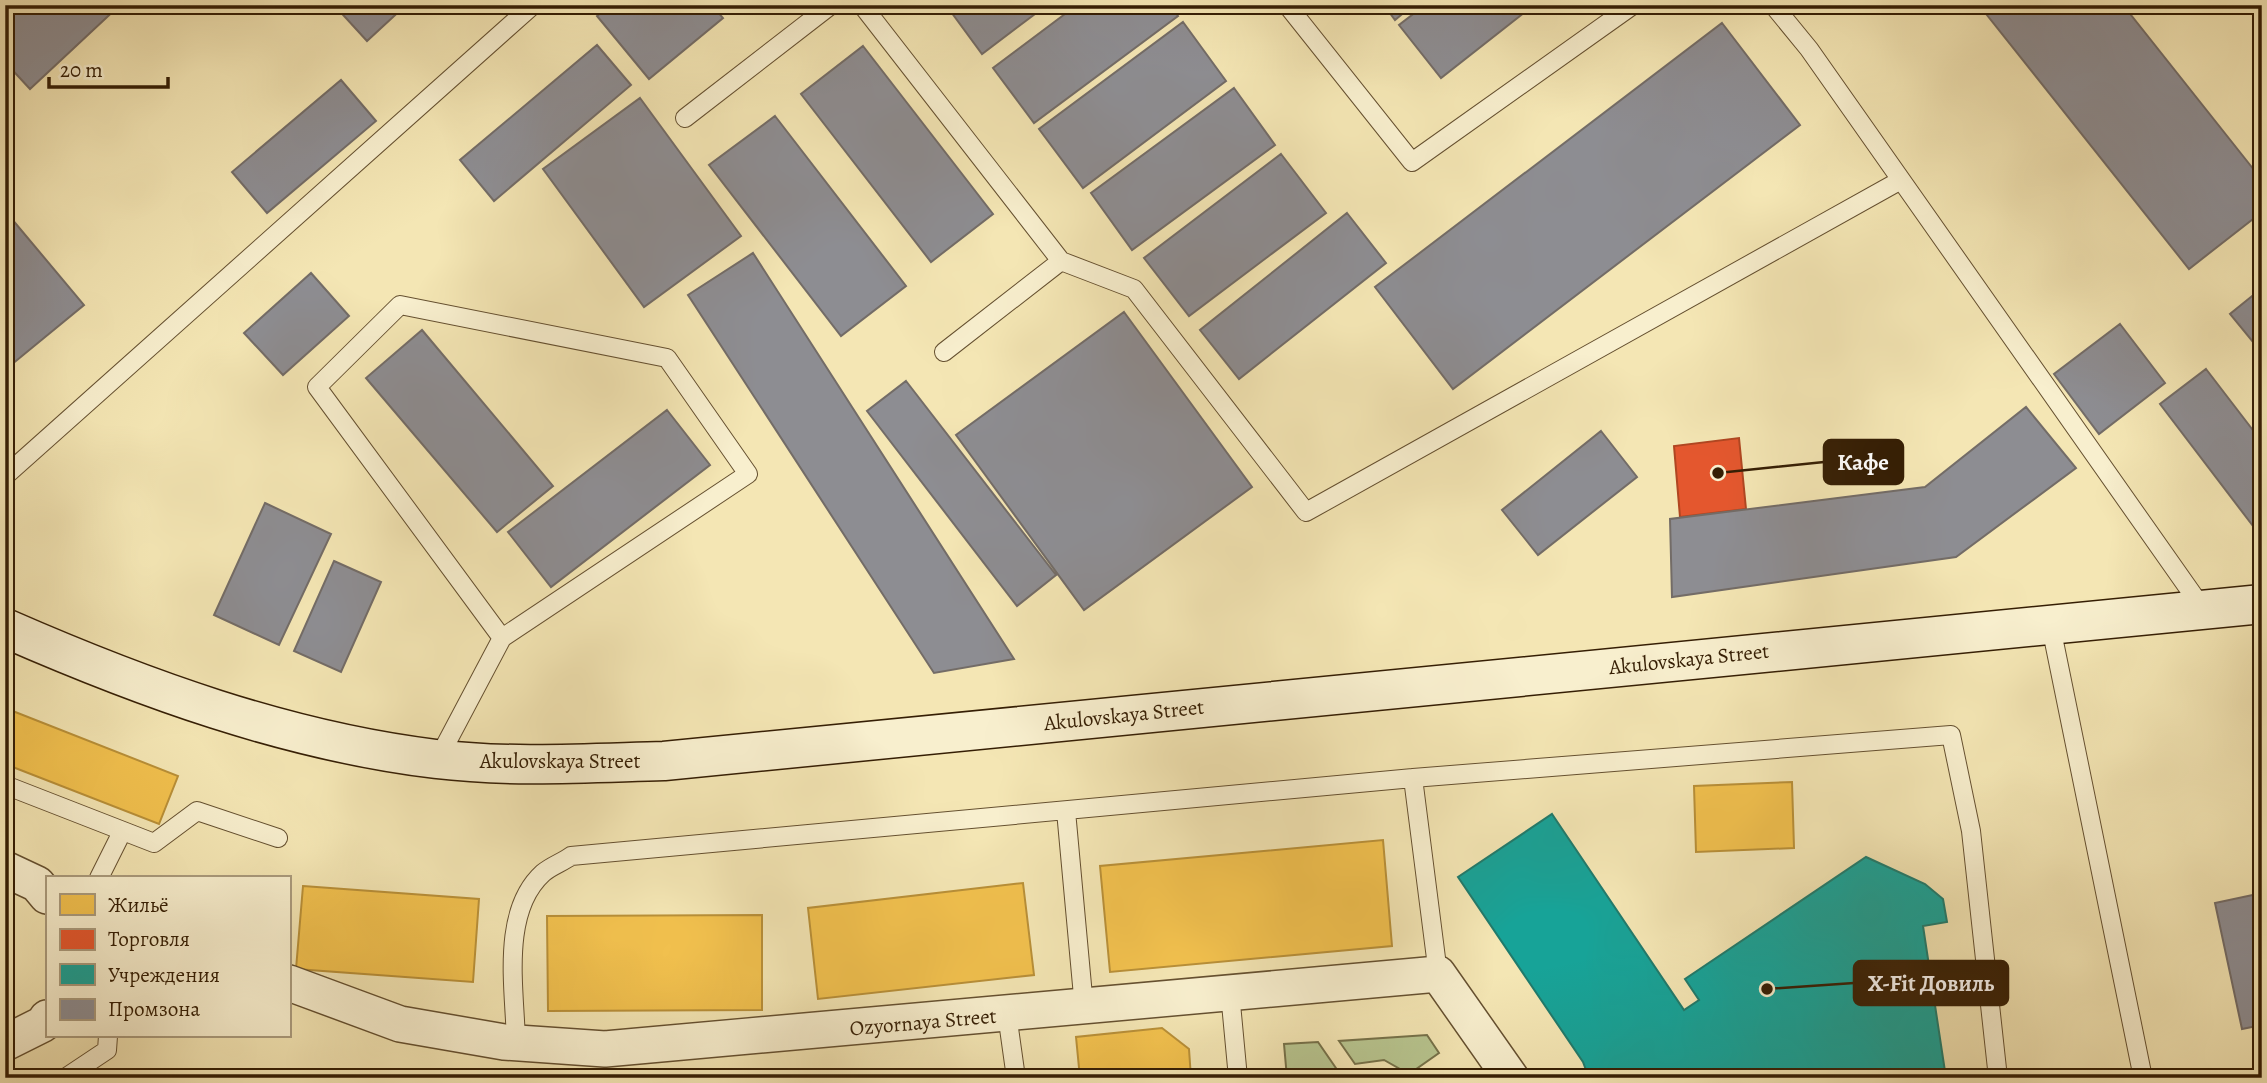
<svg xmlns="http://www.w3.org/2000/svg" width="2267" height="1083" viewBox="0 0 2267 1083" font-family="Alegreya,serif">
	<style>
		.green { fill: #b8c690; stroke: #76724a; stroke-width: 2 }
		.homes { fill: #f2c14e; stroke: #b99038; stroke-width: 2 }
		.shops { fill: #e4572e; stroke: #b04621; stroke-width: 2 }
		.public { fill: #17a398; stroke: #207b6c; stroke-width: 2 }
		.industry { fill: #8d8d92; stroke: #736c67; stroke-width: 2 }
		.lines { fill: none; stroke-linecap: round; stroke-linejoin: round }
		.lane-casing { stroke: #655030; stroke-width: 20 }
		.street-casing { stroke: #655030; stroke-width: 38 }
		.secondary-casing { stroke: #351e04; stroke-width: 41 }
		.lane { stroke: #f8efce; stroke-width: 18 }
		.street { stroke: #f8efce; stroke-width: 35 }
		.secondary { stroke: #f8efce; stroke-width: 38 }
		.labels { text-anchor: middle; stroke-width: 7; stroke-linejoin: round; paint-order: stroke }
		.street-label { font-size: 21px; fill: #351e04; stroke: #f8efce }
		.leader { fill: none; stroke: #351e04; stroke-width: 2.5 }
		.callout-dot { fill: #351e04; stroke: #f8efce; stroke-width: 2.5 }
		.callout { fill: #351e04; stroke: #351e04; stroke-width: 2.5 }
		.callout-label { font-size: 23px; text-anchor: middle; font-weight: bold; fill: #fff }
	</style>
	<rect width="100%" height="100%" fill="#f4e6b4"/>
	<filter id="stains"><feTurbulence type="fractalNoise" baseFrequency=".00286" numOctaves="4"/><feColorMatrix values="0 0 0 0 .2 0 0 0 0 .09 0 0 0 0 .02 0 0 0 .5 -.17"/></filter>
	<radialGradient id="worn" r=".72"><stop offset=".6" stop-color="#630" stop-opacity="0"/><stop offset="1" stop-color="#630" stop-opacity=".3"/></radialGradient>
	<path class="green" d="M1427 1035 1439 1053 1409 1074 1384 1060 1355 1064 1339 1041Z
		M1318 1042 1340 1074 1337 1078H1287L1284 1044Z"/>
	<path class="homes" d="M5 708 178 776 159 824 5 764Z
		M1792 782 1794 848 1696 852 1694 786Z
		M1383 840 1392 946 1110 972 1100 866Z
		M1023 883 1034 975 818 999 808 908Z
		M303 886 479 899 473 982 296 969Z
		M762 915V1010L548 1011 547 916Z
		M1162 1028 1189 1049 1191 1078H1080L1076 1037Z
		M963 1073V1078H918Z"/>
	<path class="shops" d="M1739 438 1746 509 1680 517 1674 446Z"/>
	<path class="public" d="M1552 814 1684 1010 1699 1000 1685 979 1866 857 1925 884 1943 899 1947 922 1923 926 1946 1078H1589L1583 1062 1458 877Z"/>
	<path class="industry" d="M8 5H120L30 89 5 62V8Z
		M334 5H406L367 41Z
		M609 5H712L723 18 649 79 597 16Z
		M946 5H1047L982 54Z
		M1077 5H1170L1178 16 1034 123 993 68Z
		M1384 5H1413L1395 20Z
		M1425 5H1534L1441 78 1399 25Z
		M1979 5H2123L2262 180V212L2189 269Z
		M1183 22 1226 81 1083 188 1039 129Z
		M1722 23 1800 125 1453 389 1375 287Z
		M597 45 631 85 494 201 460 160Z
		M863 46 993 214 931 262 801 94Z
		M341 80 376 121 267 213 232 172Z
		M1234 88 1275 145 1132 250 1091 193Z
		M640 98 741 236 644 307 543 169Z
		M775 116 906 286 841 336 709 165Z
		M1281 154 1326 213 1189 316 1144 258Z
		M1347 213 1386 263 1239 379 1200 330Z
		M11 218 84 305 5 370V222Z
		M753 253 1014 659 934 673 688 295Z
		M311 273 349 316 283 375 244 333Z
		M2262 288V353L2230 314Z
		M1124 312 1252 487 1084 610 956 435Z
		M2120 324 2165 383 2099 434 2054 374Z
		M422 330 553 486 497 532 366 378Z
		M2206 369 2262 442V526L2256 530 2160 404Z
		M906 381 1056 575 1017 606 867 411Z
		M2026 407 2076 468 1956 557 1672 597 1670 519 1925 487Z
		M667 410 710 465 551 587 508 532Z
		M1601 431 1637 477 1538 555 1502 510Z
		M265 503 331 534 279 645 214 615Z
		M334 561 381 582 341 672 294 651Z
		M2262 893V1025L2242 1029 2215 903Z"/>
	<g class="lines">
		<defs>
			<path id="lane" d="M862 5 1061 261 1134 289 1306 512 1901 180
				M1287 5 1412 162 1633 5
				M1773 5 1809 49 2203 609
				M685 118 831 5
				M944 352 1061 261
				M5 476 533 5
				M2050 622 2143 1078
				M438 759 502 638 748 474 667 358 400 305 317 387 502 638
				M5 785 154 843 197 811 278 838
				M1066 811 1084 1007
				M99 878 122 832
				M1438 974 1413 778 1951 735 1971 831 1998 1078
				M1230 993 1238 1078
				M1007 1014 1016 1078
				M516 1043C515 990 500 912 543 873 551 866 563 862 571 856L1413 778
				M65 1078 107 1050 108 1036"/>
			<path id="street" d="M5 869 37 884 47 896
				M289 983 400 1024 504 1042 605 1049 1438 974 1511 1078
				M5 1043 43 1024 47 1018"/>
			<path id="secondary" d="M5 628C142 688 287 741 436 759 511 768 589 763 664 761L2262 604"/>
		</defs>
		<use href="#lane" class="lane-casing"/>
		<use href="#street" class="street-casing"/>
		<use href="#secondary" class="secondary-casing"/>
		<use href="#lane" class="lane"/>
		<use href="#street" class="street"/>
		<use href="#secondary" class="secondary"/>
	</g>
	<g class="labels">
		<g class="street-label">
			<text transform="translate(1689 659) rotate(-6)" y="7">Akulovskaya Street</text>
			<text transform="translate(1124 715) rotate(-6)" y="7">Akulovskaya Street</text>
			<text x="560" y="768">Akulovskaya Street</text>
			<text transform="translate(923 1022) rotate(-5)" y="7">Ozyornaya Street</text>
		</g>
	</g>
	<path class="leader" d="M1718 473L1824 462M1767 989L1854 983"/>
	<g class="callout-dot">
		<circle cx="1718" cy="473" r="7"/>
		<circle cx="1767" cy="989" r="7"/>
	</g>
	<g class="callout">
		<rect x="1824" y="440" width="79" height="44" rx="7"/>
		<rect x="1854" y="961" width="154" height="44" rx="7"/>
	</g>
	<g class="callout-label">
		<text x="1863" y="470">Кафе</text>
		<text x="1931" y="991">X-Fit Довиль</text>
	</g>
	<rect width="2267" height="1083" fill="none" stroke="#f4e6b4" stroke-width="28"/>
	<rect x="7" y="7" width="2253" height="1069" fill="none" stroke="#351e04" stroke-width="3.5"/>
	<rect x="14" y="14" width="2239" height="1055" fill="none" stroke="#351e04" stroke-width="2"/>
	<rect x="46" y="876" width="245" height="161" fill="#f8efce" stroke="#aa9b7d" stroke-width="2"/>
	<rect x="60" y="894" width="35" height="21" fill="#f2c14e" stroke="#aa9b7d" stroke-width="2"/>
	<text x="108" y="912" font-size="21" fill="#351e04">Жильё</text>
	<rect x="60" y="929" width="35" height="21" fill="#e4572e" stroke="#aa9b7d" stroke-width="2"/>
	<text x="108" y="946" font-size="21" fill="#351e04">Торговля</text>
	<rect x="60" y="964" width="35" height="21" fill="#17a398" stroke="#aa9b7d" stroke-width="2"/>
	<text x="108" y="982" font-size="21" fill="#351e04">Учреждения</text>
	<rect x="60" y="999" width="35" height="21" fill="#8d8d92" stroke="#aa9b7d" stroke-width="2"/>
	<text x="108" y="1016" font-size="21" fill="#351e04">Промзона</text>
	<path d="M49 77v10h119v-10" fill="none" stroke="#351e04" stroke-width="3.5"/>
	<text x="60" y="77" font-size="21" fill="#351e04" stroke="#f8efce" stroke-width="5" paint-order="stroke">20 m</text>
	<rect width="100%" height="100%" filter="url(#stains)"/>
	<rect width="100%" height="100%" fill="url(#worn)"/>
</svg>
